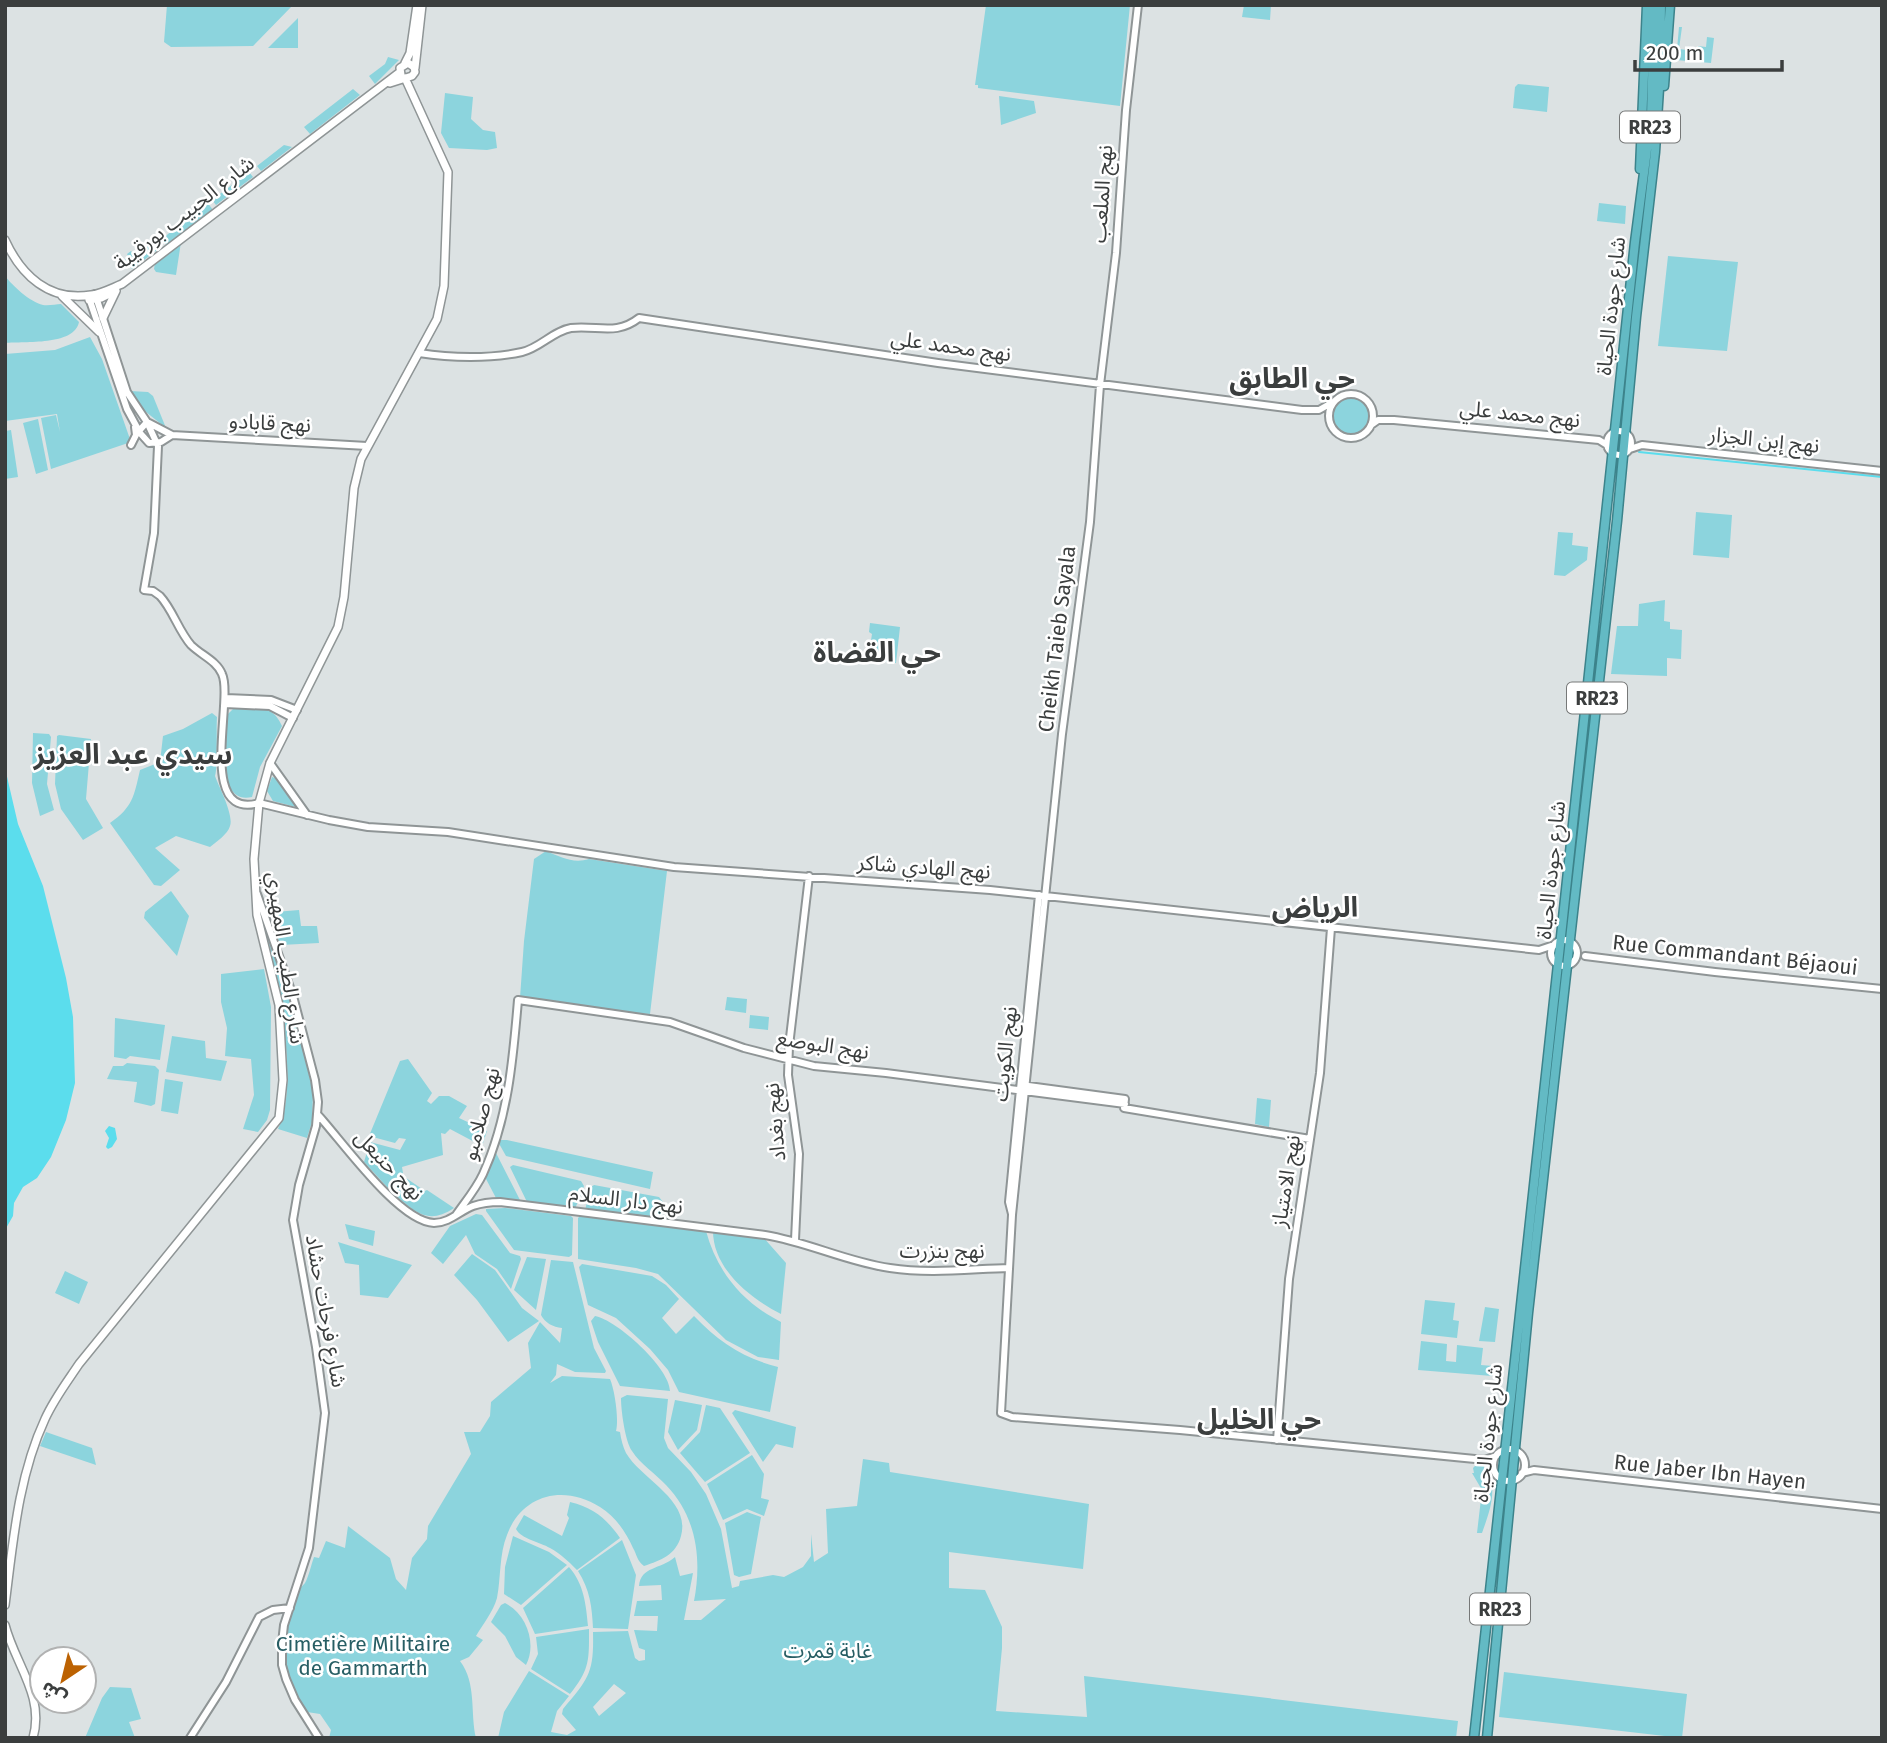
<svg xmlns="http://www.w3.org/2000/svg" width="1887" height="1743" viewBox="0 0 1887 1743" font-family="'Fira Sans','Noto Sans Arabic',sans-serif">
	<style>
		.green { fill: #8cd4dd; fill-rule: evenodd }
		.water { fill: #5bdded }
		.lines { fill: none; stroke-linecap: round; stroke-linejoin: round }
		.stream { stroke: #5bdded; stroke-width: 2 }
		.tertiary-casing { stroke: #8f9596; stroke-width: 10 }
		.secondary-casing { stroke: #8f9596; stroke-width: 10 }
		.trunk-casing { stroke: #3c838b; stroke-width: 11 }
		.tertiary { stroke: #fff; stroke-width: 6 }
		.secondary { stroke: #fff; stroke-width: 7 }
		.trunk { stroke: #63bac4; stroke-width: 8 }
		.labels { text-anchor: middle; stroke-width: 5; stroke-linejoin: round; paint-order: stroke }
		.shield { fill: #fff; stroke: #767878; stroke-width: 2 }
		.shield-label { font-size: 19px; font-weight: bold; fill: #3b3e3e }
		.street-label { font-size: 21px; fill: #3b3e3e; stroke: #fff }
		.park-label { font-size: 21px; fill: #275e64; stroke: #fff }
		.district-label { font-size: 28px; font-weight: bold; fill: #3b3e3e; stroke: #fff }
	</style>
	<rect width="100%" height="100%" fill="#dce2e3"/>
	<path class="green" d="M167 5H293L253 46 171 47 164 42Z
		M986 5H1130L1120 106 978 88V85H975Z
		M1244 5H1271L1270 20 1242 17Z
		M298 18V48H268Z
		M1679 27H1682L1679 49 1687 50 1686 57 1697 58 1698 46 1706 47 1707 37 1714 38 1711 63 1676 60Z
		M388 57 399 60 375 84 369 76 385 64Z
		M1518 84 1549 87 1547 112 1513 108 1515 87Z
		M353 89 360 95 310 134 304 127Z
		M445 93 473 97 471 119 483 130 495 132 497 148 487 150 449 148 441 133Z
		M999 96 1034 101 1036 113 1001 125Z
		M284 145 292 147 261 171 257 166Z
		M249 172 253 177 216 205 212 200Z
		M207 202 213 210 167 246 162 239Z
		M1599 203 1626 206 1625 224 1597 221Z
		M181 242 176 275 156 272 154 269 155 263Z
		M146 243 149 248 157 243 160 248 132 269 125 259 129 258 127 254 131 251 135 256 144 251 141 246Z
		M1668 256 1738 262 1727 351 1658 346Z
		M5 276C13 286 30 302 43 305 49 306 56 304 61 304L79 322C74 346 25 341 5 343Z
		M90 337 102 359 131 442 51 469 41 418 56 415 60 432 57 414 5 421V354L55 350Z
		M130 391 148 392 153 396 166 428 141 408Z
		M1333 416a18 18 0 1 1 36 0a18 18 0 1 1-36 0Z
		M38 419 48 470 36 474 23 423Z
		M11 430 18 477 5 479V431Z
		M1696 512 1732 515 1729 558 1693 555Z
		M1558 532 1573 533 1572 545 1588 547 1587 560 1565 576 1554 575Z
		M1665 600 1664 621 1670 622V629L1682 630 1681 659 1667 658V676L1611 674 1617 626H1638L1639 604Z
		M870 623 900 627 896 663 868 660 872 634 869 632Z
		M239 706C260 709 273 705 282 726L260 767 252 797C215 806 225 735 226 716L234 708Z
		M212 713 217 717C216 731 218 766 215 776 219 787 234 815 230 826 228 834 216 842 210 847L176 836 155 848 180 870 161 886 154 885 110 823C133 807 134 796 140 770L160 762 163 736 183 729Z
		M33 733 49 734 51 737 47 784 54 810 40 816 32 783Z
		M59 735 91 739 86 799 103 828 83 840 61 809 55 784 57 736Z
		M272 777 275 778 296 807 273 801 267 791Z
		M546 851C561 857 573 864 589 859L667 871 650 1014 613 1012 520 998 524 941 534 859Z
		M171 891 189 916 177 956 144 918 145 912Z
		M299 910 301 926H317L319 943 281 945 273 928 280 927 275 912Z
		M268 932 290 994 313 1092 312 1122 307 1138 278 1129C300 1084 278 986 266 938Z
		M264 969 271 1007 270 1110 267 1120 258 1132 243 1129 254 1095 251 1059 225 1056 227 1028 221 1002V974Z
		M727 997 747 999 746 1013 725 1010Z
		M750 1015 769 1017 768 1030 749 1028Z
		M115 1018 165 1025 160 1060 130 1056 126 1059 114 1057Z
		M172 1036 205 1041 206 1058 227 1061 221 1081 166 1072Z
		M408 1059 432 1093 427 1101 431 1104 439 1096H449L467 1106 459 1118 487 1131 482 1146 450 1129 445 1134 441 1133 443 1155 402 1167 403 1173 388 1188 364 1162 370 1142 400 1150 406 1139 399 1138 395 1143 369 1136 400 1061Z
		M127 1063 155 1066 159 1070 155 1104 151 1106 134 1102 137 1082 107 1079 113 1066H123Z
		M165 1079 183 1082 178 1114 161 1111Z
		M1257 1098 1271 1100 1269 1127 1255 1124Z
		M497 1140H507L653 1172 650 1189 506 1156Z
		M495 1151 520 1200 496 1198 485 1177Z
		M513 1165 581 1181 584 1186 575 1209 527 1202 510 1167Z
		M406 1178 425 1191 427 1190 454 1208C426 1227 413 1209 391 1192Z
		M594 1185 659 1197 663 1202 662 1217 659 1220 585 1210 591 1187Z
		M505 1208 571 1216 573 1218 572 1255 569 1257 514 1250 486 1211V1209Z
		M476 1214 482 1215 510 1253 520 1256 521 1259 511 1289 497 1269 475 1254 466 1235 443 1264 431 1253 450 1226Z
		M580 1216 706 1231C717 1272 743 1303 781 1322L779 1360 758 1357 726 1340 658 1274 636 1268 578 1259V1218Z
		M345 1224 375 1231 373 1246 349 1239Z
		M713 1231 763 1237 786 1263 781 1314C751 1299 713 1269 713 1231Z
		M338 1242 412 1265 388 1298 360 1295 359 1265 345 1263Z
		M472 1254 495 1270 522 1308 539 1321 508 1342 477 1300 454 1275Z
		M527 1257 546 1259 536 1310 514 1290Z
		M551 1260 573 1262 594 1348 606 1371 605 1373 575 1372 557 1364 556 1375 550 1383 562 1376 610 1379C615 1391 619 1420 616 1431L620 1432C621 1439 623 1447 626 1453 641 1479 691 1500 681 1536 676 1555 661 1560 644 1566 637 1561 637 1555 633 1548 626 1532 615 1516 600 1507 564 1484 522 1494 507 1535 499 1555 501 1577 497 1598 493 1612 483 1624 476 1636L483 1640 469 1657 460 1661C477 1683 470 1714 476 1738H329L331 1730 320 1714 307 1712C283 1672 274 1636 298 1592 299 1588 303 1586 305 1583 309 1576 311 1565 314 1557L319 1558 326 1541 345 1548 348 1526 390 1558 396 1579 406 1590 412 1558 427 1539 428 1526 471 1454 464 1432H480L490 1416 491 1402 531 1368 528 1343 540 1322 560 1343 562 1328C553 1327 545 1323 541 1315Z
		M582 1264 652 1276 666 1285 679 1299 662 1318 676 1334 694 1316C719 1342 743 1358 778 1367L770 1412 679 1392 668 1370 650 1349 616 1318 588 1305 579 1267Z
		M65 1271 88 1282 79 1304 55 1293Z
		M1425 1300 1455 1303 1453 1320 1459 1321 1457 1338 1421 1334Z
		M1485 1307 1499 1309 1495 1342 1479 1341Z
		M595 1316C617 1320 670 1368 670 1391L620 1386 598 1342 591 1321Z
		M1421 1341 1447 1344 1446 1361 1456 1362 1457 1345 1483 1348 1481 1365 1493 1366 1492 1376 1418 1370Z
		M627 1395 668 1399 664 1438 668 1448 691 1472 706 1494 721 1529 732 1588 739 1586 740 1581 773 1575 784 1577 803 1567 811 1556V1534L814 1562 828 1553 826 1509 857 1506 863 1459 889 1463 890 1472 1089 1504 1083 1569 949 1552V1588L985 1590 1002 1627V1648L996 1711 1087 1717 1084 1676 1458 1721 1456 1738H498L504 1712 529 1671 569 1696 557 1711 551 1732 567 1735 576 1730 562 1714 563 1709C589 1678 594 1673 593 1632L628 1631 635 1658 639 1661 645 1660V1650L639 1648 634 1630 657 1631 658 1616H634L637 1601 662 1600 661 1585 639 1586C641 1566 660 1570 675 1557L680 1576 693 1573 684 1620H701L726 1599 694 1601C702 1560 697 1517 666 1485 656 1474 640 1464 632 1451 625 1441 621 1410 621 1398ZM614 1684 626 1693 599 1716 593 1707Z
		M675 1400 702 1405 697 1430 678 1450 668 1432Z
		M706 1405 720 1408 750 1453 705 1482 680 1453 700 1432Z
		M735 1410 796 1427 793 1448 776 1444 763 1462 732 1413Z
		M46 1432 92 1448 96 1465 40 1446Z
		M752 1455 764 1474 761 1498 769 1500 764 1516 747 1509 723 1520 707 1484Z
		M1477 1464 1483 1465C1500 1486 1490 1510 1482 1533H1477L1482 1490 1472 1473H1474L1473 1468Z
		M570 1502C594 1508 606 1518 620 1538L577 1570C568 1561 561 1554 550 1548 540 1542 521 1539 516 1529L524 1515 562 1536 569 1518 567 1515Z
		M747 1512 761 1517 751 1574 739 1577 734 1575 725 1523Z
		M513 1536 549 1552 567 1565 521 1605 504 1594 505 1567Z
		M622 1540 636 1575 628 1629 593 1628C592 1607 590 1590 578 1571Z
		M569 1567C584 1584 586 1605 588 1626L535 1634 523 1608Z
		M505 1603C527 1614 537 1644 526 1665L516 1657 505 1636 491 1622 501 1605Z
		M589 1629C589 1660 590 1669 570 1694L531 1669 538 1654 536 1637Z
		M1504 1672 1687 1694 1682 1738 1499 1717Z
		M110 1687 131 1688 141 1719 129 1722 135 1738H85L102 1698Z"/>
	<path class="water" d="M5 768 18 824 43 886 66 978 73 1017 75 1083 66 1120 51 1157 37 1178 23 1187 14 1203 13 1216 5 1230Z
		M109 1126 115 1128 117 1139 112 1147 108 1149 106 1147 109 1138 105 1131Z"/>
	<g class="lines">
		<path class="stream" d="M1639 452 1882 477"/>
		<defs>
			<path id="tertiary" d="M1138 5 1126 110 1116 253 1100 385 1090 522 1062 734 1012 1215 1001 1413 1012 1417 1180 1430 1485 1460 1496 1456
				M95 294 127 392 147 422 158 446 154 533 144 590 153 591 160 596C173 610 178 630 191 645 201 655 217 661 222 674 234 699 196 821 259 803L329 820 368 827 448 832 674 867 990 890 1539 950 1554 945
				M89 298 127 409 140 433 149 443 161 442 172 435
				M419 353C451 358 490 359 522 352 540 348 553 331 571 328 598 325 616 336 639 318L938 363 1302 410H1319L1335 401
				M1329 416a22 22 0 1 1 44 0a22 22 0 1 1-44 0Z
				M1371 425 1378 420H1394L1599 440 1607 445
				M1607 443a12 12 0 1 1 24 0a12 12 0 1 1-24 0Z
				M139 431 147 422 172 435 367 446
				M131 445 136 435 135 427
				M1630 449 1642 445 1882 471
				M226 698 271 700 297 710
				M225 704 270 706 293 718
				M270 763 307 815
				M257 894 293 996 315 1080 318 1102 316 1126 299 1185 293 1220 316 1347 325 1413 309 1548 284 1625 282 1643V1665L286 1679 295 1700 319 1738
				M1551 953a13 13 0 1 1 26 0a13 13 0 1 1-26 0Z
				M1585 956 1715 972 1882 989
				M1021 1085 1125 1099 1124 1108 1310 1139
				M318 1115C342 1141 399 1222 434 1223 449 1223 460 1211 473 1206 482 1203 491 1202 500 1202L765 1235C808 1242 847 1262 890 1268 929 1274 970 1269 1009 1268
				M1012 1214 1009 1202 1039 895
				M456 1215C465 1202 476 1189 483 1174 508 1119 513 1060 518 1000L670 1022 744 1048 814 1066 886 1073 1125 1104
				M795 1240 799 1154 788 1075 789 1046 809 876
				M1277 1440 1289 1279 1320 1073 1331 928
				M1493 1465a16 16 0 1 1 32 0a16 16 0 1 1-32 0Z
				M1522 1473 1534 1470 1882 1509
				M190 1738 226 1682 259 1617 273 1610 290 1608"/>
			<path id="secondary" d="M405 63 410 53 417 5
				M415 68 422 5
				M390 83 412 76 415 72 414 67 408 63 400 68 401 75
				M5 240C21 275 49 302 91 295 101 294 112 288 122 284L400 72
				M62 296 99 332
				M89 300 101 298 113 292
				M103 318 116 291
				M5 1605C13 1543 18 1477 45 1419 54 1399 67 1382 79 1364L279 1118 283 1080 279 1005 257 915 254 859 259 803 270 763 338 627 344 597 354 488 361 459 437 319 444 286 448 172 405 78
				M5 1625C15 1664 45 1696 33 1738"/>
			<path id="trunk" d="M1664 86 1670 5
				M1640 169 1647 5
				M1474 1738C1529 1239 1582 741 1635 242L1651 119 1654 5
				M1487 1738 1528 1313 1617 521 1636 317 1655 152 1660 73 1661 5"/>
		</defs>
		<use href="#tertiary" class="tertiary-casing"/>
		<use href="#secondary" class="secondary-casing"/>
		<use href="#trunk" class="trunk-casing"/>
		<use href="#tertiary" class="tertiary"/>
		<use href="#secondary" class="secondary"/>
		<use href="#trunk" class="trunk"/>
	</g>
	<g class="labels">
		<g class="shield">
			<rect x="1620" y="111.5" width="60" height="31" rx="5"/>
			<rect x="1567" y="682.5" width="60" height="31" rx="5"/>
			<rect x="1470" y="1593.5" width="60" height="31" rx="5"/>
		</g>
		<g class="shield-label">
			<text x="1650" y="134">RR23</text>
			<text x="1597" y="705">RR23</text>
			<text x="1500" y="1616">RR23</text>
		</g>
		<g class="street-label">
			<text transform="translate(1102 194) rotate(-86)" y="7">نهج الملعب</text>
			<text transform="translate(184 213) rotate(-38)" y="7">شارع الحبيب بورقيبة</text>
			<text transform="translate(1611 306) rotate(-84)" y="7">شارع جودة الحياة</text>
			<text transform="translate(951 346) rotate(8)" y="7">نهج محمد علي</text>
			<text transform="translate(1520 414) rotate(6)" y="7">نهج محمد علي</text>
			<text transform="translate(270 423) rotate(3)" y="7">نهج قابادو</text>
			<text transform="translate(1764 440) rotate(6)" y="7">نهج إبن الجزار</text>
			<text transform="translate(1057 639) rotate(-83)" y="7">Cheikh Taieb Sayala</text>
			<text transform="translate(924 867) rotate(4)" y="7">نهج الهادي شاكر</text>
			<text transform="translate(1551 870) rotate(-84)" y="7">شارع جودة الحياة</text>
			<text transform="translate(1735 955) rotate(6)" y="7">Rue Commandant Béjaoui</text>
			<text transform="translate(286 958) rotate(82)" y="7">شارع الطيب المهيري</text>
			<text transform="translate(823 1045) rotate(9)" y="7">نهج البوصع</text>
			<text transform="translate(1005 1054) rotate(-84)" y="7">نهج الكويت</text>
			<text transform="translate(481 1114) rotate(-75)" y="7">نهج صلامبو</text>
			<text transform="translate(775 1122) rotate(-95)" y="7">نهج بغداد</text>
			<text transform="translate(389 1165) rotate(46)" y="7">نهج حنبعل</text>
			<text transform="translate(1286 1181) rotate(-81)" y="7">نهج الامتياز</text>
			<text transform="translate(626 1200) rotate(7)" y="7">نهج دار السلام</text>
			<text x="942" y="1258">نهج بنزرت</text>
			<text transform="translate(326 1311) rotate(80)" y="7">شارع فرحات حشاد</text>
			<text transform="translate(1488 1433) rotate(-84)" y="7">شارع جودة الحياة</text>
			<text transform="translate(1710 1472) rotate(6)" y="7">Rue Jaber Ibn Hayen</text>
		</g>
		<g class="park-label">
			<text x="363" y="1651">Cimetière Militaire<tspan x="363" dy="24">de Gammarth</tspan></text>
			<text x="828" y="1658">غابة قمرت</text>
		</g>
		<g class="district-label">
			<text x="1292" y="388">حي الطابق</text>
			<text x="877" y="662">حي القضاة</text>
			<text x="133" y="764">سيدي عبد العزيز</text>
			<text x="1315" y="917">الرياض</text>
			<text x="1259" y="1429">حي الخليل</text>
		</g>
	</g>
	<rect width="1887" height="1743" fill="none" stroke="#3b3e3e" stroke-width="14"/>
	<g transform="translate(63 1680) rotate(215)"><circle r="33" fill="#ffffff" stroke="#b1b2b2" stroke-width="2"/>
	<path d="M0-5L12 26L0 18L-12 26Z" fill="#bc6202"/>
	<text y="-10" font-size="19" font-weight="bold" text-anchor="middle" fill="#3b3e3e">ش</text>
	</g>
	<path d="M1635 60v10h147v-10" fill="none" stroke="#3b3e3e" stroke-width="3.5"/>
	<text x="1646" y="60" font-size="21" fill="#3b3e3e" stroke="#ffffff" stroke-width="5" paint-order="stroke">200 m</text>
</svg>
